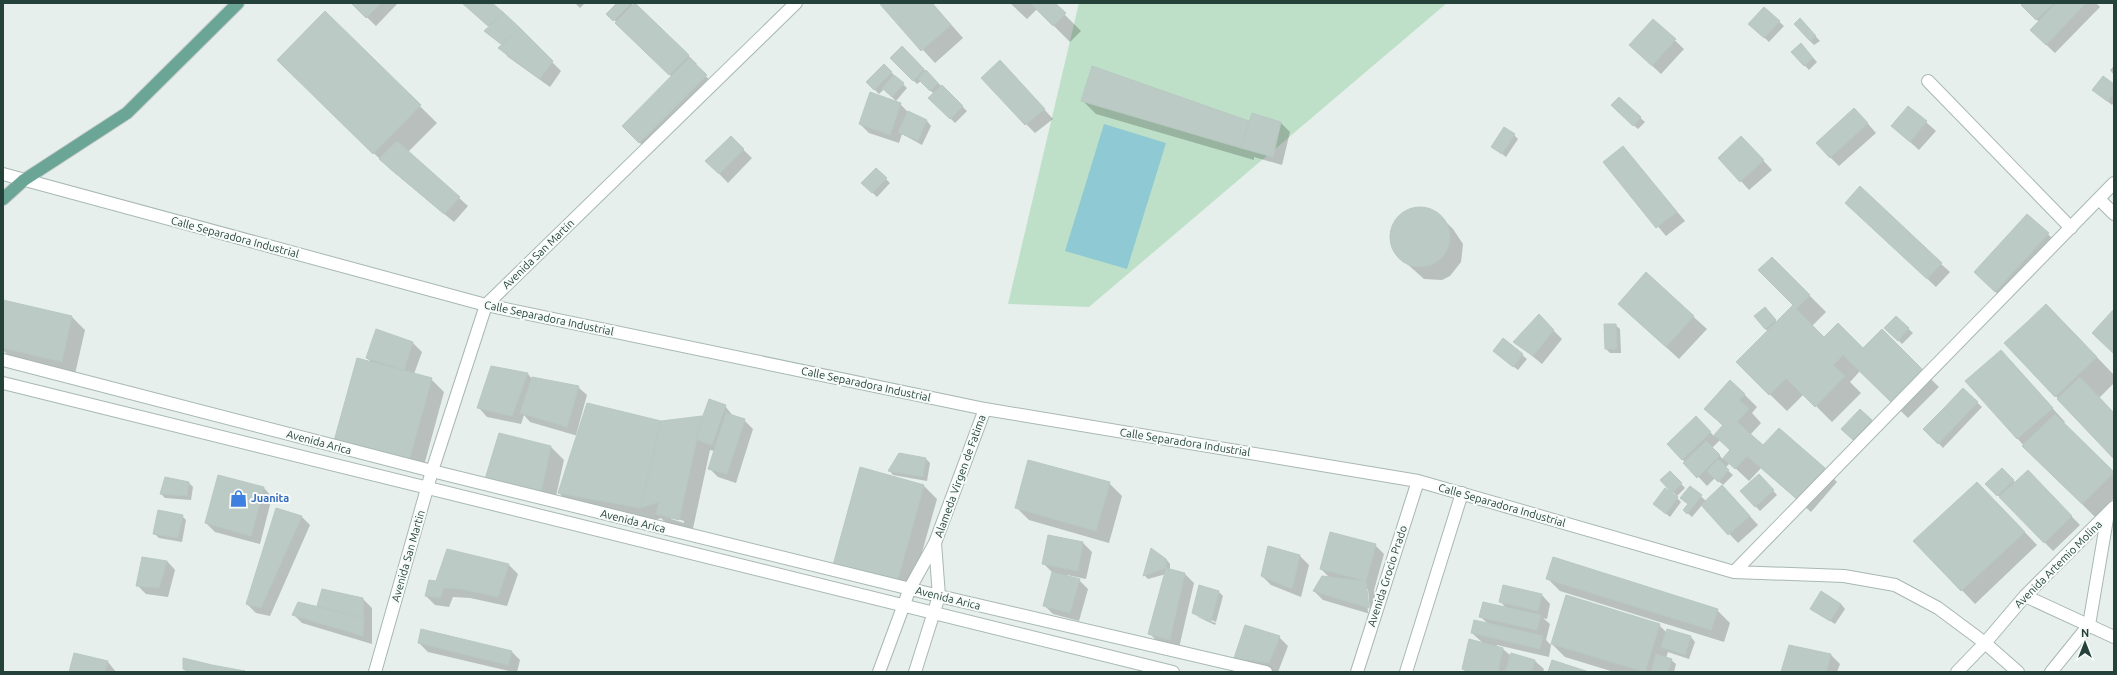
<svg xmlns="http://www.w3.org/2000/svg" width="2117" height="675" viewBox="0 0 2117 675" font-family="Ubuntu,sans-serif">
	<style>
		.green { fill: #bfe0c8 }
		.water { fill: #8ec9d4 }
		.shadow { fill: #0003; fill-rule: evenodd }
		.building { fill: #bbcac4; stroke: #b8c9c2 }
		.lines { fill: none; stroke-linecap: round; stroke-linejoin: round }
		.minor-casing { stroke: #a8b8b2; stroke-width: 14 }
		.major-casing { stroke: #c2cac8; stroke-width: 14 }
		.minor { stroke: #fff; stroke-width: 12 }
		.major { stroke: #6aa596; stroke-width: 12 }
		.labels { text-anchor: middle; stroke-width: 4; stroke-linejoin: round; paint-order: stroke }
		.street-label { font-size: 11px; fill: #24423a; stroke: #f7fbf9 }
		.shop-label { font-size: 11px; font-weight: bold; fill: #366cbe; stroke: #f7fbf9; text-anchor: start }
	</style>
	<rect width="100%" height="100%" fill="#e6efeb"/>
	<path class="green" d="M1079 3H1447L1089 307 1008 304Z"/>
	<path class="water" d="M1104 124 1166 143 1127 269 1065 251Z"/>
	<path class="shadow" d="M352 3H398L376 26Z
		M463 3H491L519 29 561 71 550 87 508 57 500 48 502 45 485 31 490 27Z
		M575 3H585L580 8Z
		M614 3H631L634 6 635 4 697 64 695 66 715 85 648 151 623 126 672 77 608 14 616 6Z
		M880 3H932L963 38 935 63Z
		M1010 3H1053L1081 31 1070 42 1037 9 1027 19Z
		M2025 3H2096L2100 7 2055 53 2040 39 2039 22 2023 5Z
		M1764 8 1784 26 1769 42 1750 24Z
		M325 13 437 123 408 152 468 206 454 222 391 170 279 60Z
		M1653 20 1684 49 1661 74 1630 45Z
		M1804 24 1820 41 1814 45 1810 41Z
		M902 48 967 111 955 123 930 98 934 94 921 81 917 84 891 58Z
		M1805 49 1817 62 1809 70 1792 52Z
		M884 65 907 88 896 101 884 89 879 94 867 82Z
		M2114 66V75L2110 70Z
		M1009 71 1053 119 1035 133 1026 124Z
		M2114 86V102L2112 105 2098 94Z
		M1619 99 1645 122 1638 129 1616 110Z
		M1083 101 1250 123H1281L1290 132 1282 165 1254 157V160L1096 114Z
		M900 104 909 113 927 121 931 126 922 145 902 134 899 143 869 133 860 124Z
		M1909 107 1936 131 1919 150 1902 135Z
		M1863 118 1876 133 1839 166 1830 157Z
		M1514 135 1518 139 1506 157 1496 149Z
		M731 138 752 158 728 183 707 161Z
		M1750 146 1772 170 1749 190 1741 181Z
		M1623 147 1685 221 1666 236 1604 162Z
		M876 169 890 183 877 197 863 183Z
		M1423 208 1432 210 1440 216 1453 229 1463 244 1461 262 1450 276 1442 280 1424 279 1396 254 1392 245 1390 236 1392 227 1397 219 1413 209Z
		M1855 211 1941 264 1950 272 1936 287Z
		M2028 215 2057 243 2004 300 1984 281Z
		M1772 258 1826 312 1812 326 1824 339 1863 350 1882 331 1939 387 1908 418 1860 371 1850 382 1861 393 1832 422 1804 394 1787 411 1737 362 1768 331 1765 329 1769 312 1777 322 1794 305Z
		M1646 274 1707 329 1679 359 1632 316Z
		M3 301 72 317 85 330 75 374 14 361 3 350Z
		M1539 316 1562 339 1542 364 1515 342Z
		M1896 317 1913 333 1902 344 1886 328Z
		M1615 325 1620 329 1621 353H1610L1606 349Z
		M2068 327 2114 375V383L2099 398 2114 414V457L2005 343Z
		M1504 339 1527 359 1518 370 1499 355Z
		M413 343 422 352 414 374 431 379 444 392 422 473 349 453 372 363 367 358Z
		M2001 351 2065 422 2063 423 2114 474V498L2095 517 2024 446 1967 381Z
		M492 367 528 374 532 379 578 387 587 395 576 435H578L702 417 709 401 725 406 733 416 744 420 753 429 736 483 718 477 709 468 715 451 710 450 692 533 670 527 661 518 653 521 572 506 559 493 578 436 530 422 524 415 521 424 487 417 479 408ZM671 517 684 521V523L671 519Z
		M1963 389 1982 407 1943 448 1925 429Z
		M1744 394 1757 407 1752 413 1761 423 1750 435 1763 446 1824 469 1837 482 1811 512 1761 468 1749 481 1730 463 1725 468 1733 475 1723 485 1715 478 1707 486 1668 444 1696 418 1714 436 1723 426 1705 409ZM1720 440 1731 451 1723 459 1712 448Z
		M1871 420 1875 425 1858 444 1843 429Z
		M551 447 564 460 554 505 499 492Z
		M900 454 926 459 930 463 927 481 893 475 889 470Z
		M2002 470 2016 483 2028 472 2080 525 2053 551 1987 484Z
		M1670 472 1685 488 1677 496 1661 480Z
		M1759 475 1777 495 1760 511 1742 492Z
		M189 483 193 487 191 500 165 498 161 494Z
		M1109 483 1122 496 1109 543 1029 520 1016 507Z
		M924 486 937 499 910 595 847 578Z
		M1691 487 1706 501 1731 495 1758 525 1738 543 1702 505 1692 517 1684 510 1689 504Z
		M264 488 272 497 260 544 215 532 206 523Z
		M1990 496 2037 545 1975 604 1915 541Z
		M1677 498 1681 502 1670 517 1655 504Z
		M182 516 186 520 182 542 159 538 154 533Z
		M301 516 310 525 270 616 256 613 247 604Z
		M1049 536 1083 543 1092 552 1086 579 1067 575V577L1079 580 1088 589 1079 621 1053 614 1044 605 1052 572 1043 563Z
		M1375 545 1384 554 1374 590 1377 616 1323 600 1314 591 1330 578 1321 569ZM1366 589H1368L1370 612 1368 613Z
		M448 551 509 565 518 574 507 606 470 598 453 597 449 607 435 605 426 596 436 582Z
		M1300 556 1309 565 1301 597 1271 585 1262 576Z
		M1166 559 1170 564V570L1185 574 1194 583 1179 648 1158 642 1149 633 1166 574 1148 579 1144 575Z
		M167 561 175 570 168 597 146 594 137 585Z
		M1547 578 1717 610 1730 623 1724 642 1560 591Z
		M323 591 363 599 372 608V644L302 623 293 614 318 608Z
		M1218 591 1223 596 1216 622 1197 614V616L1193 612Z
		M1542 595 1550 604 1547 619 1543 618 1550 624 1546 640 1551 645 1549 657 1497 645 1496 647 1503 649 1511 656 1535 661 1544 669 1543 672H1466L1463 669 1484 644 1472 633 1488 624 1481 617 1506 608 1500 601Z
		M1841 604 1845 609 1835 624 1811 609Z
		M1197 616 1216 623 1215 625 1198 617Z
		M1659 625 1667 633 1668 630 1691 637 1695 642 1689 659 1668 652 1666 658 1671 660 1676 664 1674 672H1614L1565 657 1552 644Z
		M1279 637 1288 646 1278 672 1244 667 1235 658Z
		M419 643 511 651 520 660 517 672H513L428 652Z
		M1790 646 1831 655 1840 664 1837 672H1782Z
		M75 654 108 662 116 672H70Z
		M212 666 245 672H187L184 669Z"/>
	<path class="building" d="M351 3H381L366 18Z
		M462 3H492L504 13 488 26Z
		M617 3H631L613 21 606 14Z
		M635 3 689 55 669 75 615 23Z
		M879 3H932L951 25 921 51Z
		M1030 3H1055L1066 13 1053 26Z
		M2024 3H2054L2036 20 2021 5Z
		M2056 3H2086L2046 45 2030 30Z
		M1764 7 1780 21 1764 38 1748 24Z
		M325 11 421 105 373 154 277 60Z
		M504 13 520 28 501 44 484 31Z
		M1800 18 1816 36 1810 41 1794 24Z
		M1653 19 1676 39 1652 66 1629 45Z
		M520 28 553 61 540 79 498 48Z
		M1801 43 1813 58 1804 66 1791 52Z
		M902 46 924 69 913 81 890 58Z
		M689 58 707 75 639 143 622 126Z
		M1000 60 1045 109 1025 125 981 78Z
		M884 64 892 72 874 90 866 82Z
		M1092 66 1249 121 1241 148 1081 101Z
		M926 70 938 83 930 91 918 79Z
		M894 75 904 83 892 97 882 88Z
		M2103 76 2114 84V93L2107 101 2092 90Z
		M942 85 963 106 950 119 928 98Z
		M870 92 901 103 890 135 859 124Z
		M1619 97 1641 117 1633 126 1611 105Z
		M1908 106 1927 121 1910 142 1891 126Z
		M1854 108 1868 123 1830 158 1816 143Z
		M908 111 927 120 918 141 898 132Z
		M1252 113 1281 122 1273 157 1241 148Z
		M1504 127 1515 134 1502 154 1491 147Z
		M731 136 744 149 719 174 705 161Z
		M1741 136 1764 160 1740 182 1718 158Z
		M397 141 460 197 444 214 379 159Z
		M1623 146 1677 212 1656 228 1603 162Z
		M876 168 887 178 872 193 861 183Z
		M1860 186 1942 263 1927 279 1845 203Z
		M1390 237a30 30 0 1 1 60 0a30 30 0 1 1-60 0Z
		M2027 214 2049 233 1995 292 1974 272Z
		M1772 257 1810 295 1796 309 1824 337 1838 323 1863 348 1882 329 1923 370 1891 402 1843 355 1833 365 1845 376 1815 407 1786 378 1769 395 1736 362 1793 305 1758 270Z
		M1646 272 1694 316 1666 347 1618 304Z
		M3 300 72 316 62 362 3 348Z
		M2046 304 2097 357 2077 376 2026 323Z
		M1765 307 1776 320 1765 329 1754 316Z
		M2114 309V354L2092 333Z
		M1539 314 1554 330 1533 356 1513 342Z
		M1896 316 1909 328 1898 341 1884 328Z
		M2026 323 2077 376 2055 397 2004 343Z
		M1604 324H1616L1617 349H1605Z
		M376 329 413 342 404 370 366 358Z
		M1503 338 1523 354 1513 367 1493 351Z
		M2001 350 2053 408 2017 439 1965 381Z
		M357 358 432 378 409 461 334 441Z
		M491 366 528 373 512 416 477 408Z
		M532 377 579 386 567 427 520 413Z
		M2080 377 2114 413V459L2057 399Z
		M1730 380 1745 394 1739 400 1749 409 1737 422 1763 445 1779 428 1825 468 1797 499 1747 456 1735 469 1723 458 1730 450 1714 435 1723 425 1704 409Z
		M1963 388 1978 402 1959 422 1944 408Z
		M709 399 726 405 712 445 695 439Z
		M587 403 661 421 640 508 558 493Z
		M1944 408 1959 422 1938 444 1923 429Z
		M1860 409 1872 420 1853 440 1841 429Z
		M726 413 745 419 727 474 708 469Z
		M2055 414 2114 472 2082 504 2022 446Z
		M702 416 679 520 656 514 659 502 640 508 661 421Z
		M1696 416 1711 432 1682 460 1667 444Z
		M499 433 551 446 541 493 485 479Z
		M1706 441 1720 455 1697 478 1683 463Z
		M899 453 926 458 923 477 888 471Z
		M1718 459 1729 470 1718 482 1707 471Z
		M1028 460 1110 482 1096 531 1015 508Z
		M860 467 924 485 897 582 833 565Z
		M2002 468 2014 480 1997 496 1985 484Z
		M2028 470 2072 516 2044 543 1999 497Z
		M1670 471 1682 483 1672 493 1660 480Z
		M1759 474 1774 490 1755 507 1740 491Z
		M218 475 264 487 251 536 205 523Z
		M165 477 189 482 187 496 160 494Z
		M1977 482 2025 532 1961 591 1913 541Z
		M1722 485 1750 516 1728 535 1701 505Z
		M1690 486 1702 495 1687 514 1683 510 1688 504 1680 498Z
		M1665 488 1678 497 1666 514 1653 504Z
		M276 508 302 516 261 608 246 604Z
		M158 510 183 515 178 538 153 534Z
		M1330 532 1376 544 1366 581 1320 569Z
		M1048 535 1083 542 1078 571 1042 564Z
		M1268 546 1300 555 1292 589 1261 576Z
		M1151 548 1166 559V568L1143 576Z
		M447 549 509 564 498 597 461 589 444 588 440 598 425 596 429 580 436 581Z
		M142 557 167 561 159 588 136 586Z
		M1553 557 1718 609 1711 630 1546 579Z
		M1166 568 1185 573 1170 640 1148 634Z
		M1052 572 1080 579 1070 613 1043 606Z
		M1322 576 1366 581 1369 608 1313 591Z
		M1199 585 1219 591 1211 621 1192 613Z
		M1503 585 1542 594 1538 611 1499 602Z
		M322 589 363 598 364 618 317 606Z
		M1821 591 1841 604 1830 621 1810 609Z
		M1566 595 1660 624 1645 672 1551 644Z
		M298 602 364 618 363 636 292 615Z
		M1483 602 1541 615 1537 630 1479 617Z
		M1474 620 1543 636 1540 649 1471 633Z
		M1245 625 1280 636 1269 663 1234 658Z
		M421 629 512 651 508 665 418 643Z
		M1667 629 1691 636 1685 655 1661 647Z
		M1469 639 1503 648 1498 672H1472L1462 669Z
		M1789 645 1831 654 1826 672H1781Z
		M74 653 108 661 105 672H69Z
		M1511 653 1535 660 1532 672H1505Z
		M1656 654 1672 659 1668 672H1651Z
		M183 658 212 665 245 671 190 672 183 669Z
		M1552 660 1589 672H1548Z"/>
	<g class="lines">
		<defs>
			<path id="minor" d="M1928 81 2071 228
				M3 174 486 305 985 409 1418 481 1734 572 1844 576 1895 585 1938 608 1985 643 2018 672
				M2099 199 2114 214
				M3 360 432 471 939 596 1266 672
				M3 383 1173 672
				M1734 572 2114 183
				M2025 596 2114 637
				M375 672 432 471 486 305 796 3
				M879 672 910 588 935 543 985 409
				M915 672 939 596 935 543
				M1357 672 1418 481
				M1406 672 1462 493
				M1957 672 1985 643 2025 596 2114 507
				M2051 672 2089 625 2108 513"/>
			<path id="major" d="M3 199 24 180 127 113 238 3"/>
		</defs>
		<use href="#minor" class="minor-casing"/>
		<use href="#major" class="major-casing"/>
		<use href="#minor" class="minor"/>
		<use href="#major" class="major"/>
	</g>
	<defs>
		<symbol id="shop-bare" viewBox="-9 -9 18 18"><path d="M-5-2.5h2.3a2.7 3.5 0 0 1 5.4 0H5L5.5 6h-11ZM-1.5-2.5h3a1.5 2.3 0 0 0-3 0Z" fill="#3f7fe0" stroke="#f7fbf9" stroke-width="2.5" paint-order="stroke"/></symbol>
	</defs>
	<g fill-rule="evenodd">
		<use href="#shop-bare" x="226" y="486" width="25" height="25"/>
	</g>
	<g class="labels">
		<g class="street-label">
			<text transform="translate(235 237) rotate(15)" y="4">Calle Separadora Industrial</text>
			<text transform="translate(538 254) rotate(-44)" y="4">Avenida San Martin</text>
			<text transform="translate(549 318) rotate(12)" y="4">Calle Separadora Industrial</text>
			<text transform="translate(866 384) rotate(12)" y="4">Calle Separadora Industrial</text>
			<text transform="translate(319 442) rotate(15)" y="4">Avenida Arica</text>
			<text transform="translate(1185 442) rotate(9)" y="4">Calle Separadora Industrial</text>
			<text transform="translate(960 476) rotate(-70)" y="4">Alameda Virgen de Fatima</text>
			<text transform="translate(1502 505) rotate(16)" y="4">Calle Separadora Industrial</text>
			<text transform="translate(633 521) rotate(14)" y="4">Avenida Arica</text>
			<text transform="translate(408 556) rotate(-74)" y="4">Avenida San Martin</text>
			<text transform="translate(2058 564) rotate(-45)" y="4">Avenida Artemio Molina</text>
			<text transform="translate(1387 576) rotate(-72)" y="4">Avenida Grocio Prado</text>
			<text transform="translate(948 598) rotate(14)" y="4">Avenida Arica</text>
		</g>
		<g class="shop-label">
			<text x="251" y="502">Juanita</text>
		</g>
	</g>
	<rect width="2117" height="675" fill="none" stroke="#24423a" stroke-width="8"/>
	<g transform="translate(2085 643)" stroke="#f7fbf9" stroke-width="3" paint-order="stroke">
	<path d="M0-3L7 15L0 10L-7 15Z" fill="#24423a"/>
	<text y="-6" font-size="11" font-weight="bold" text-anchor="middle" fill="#24423a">N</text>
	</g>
</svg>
